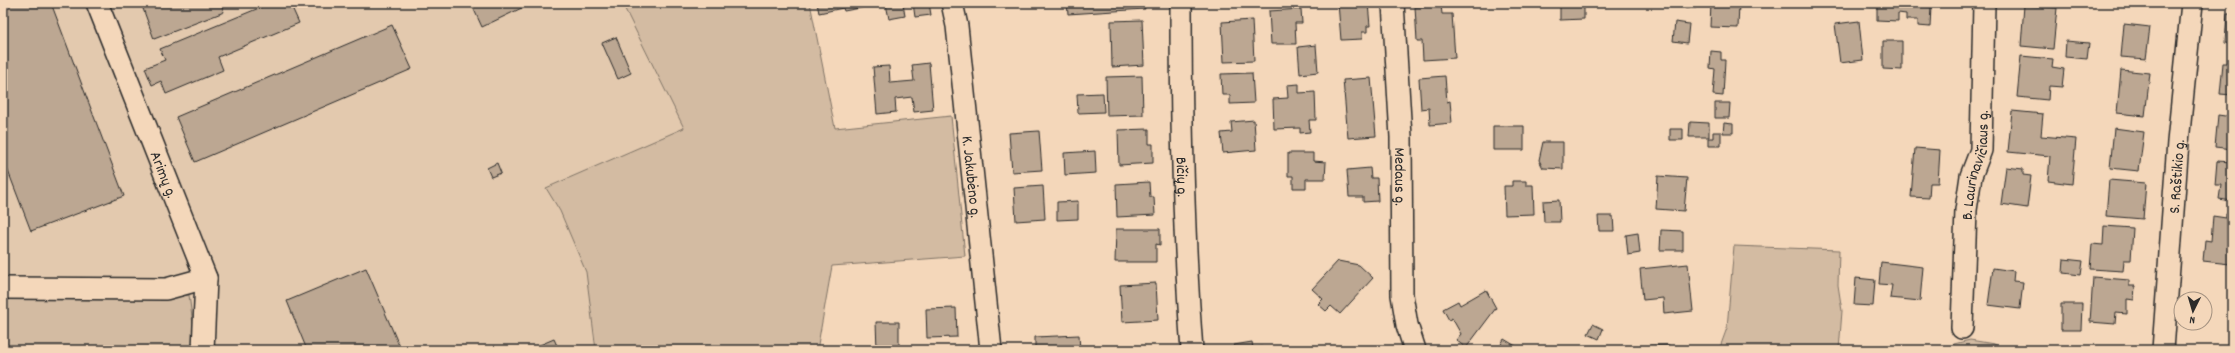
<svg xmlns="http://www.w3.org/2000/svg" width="2235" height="353" viewBox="0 0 2235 353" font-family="Dekko,sans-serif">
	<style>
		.built { fill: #e3c9ae }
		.green { fill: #d3bba2; stroke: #7f7366 }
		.building { fill: #bca792; stroke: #2b2b2b }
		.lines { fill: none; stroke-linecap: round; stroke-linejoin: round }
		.minor-casing { stroke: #2b2b2b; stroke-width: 24 }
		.minor { stroke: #f4d7ba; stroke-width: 21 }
		.labels { text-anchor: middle; stroke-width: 3.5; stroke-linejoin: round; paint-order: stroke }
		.street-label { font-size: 16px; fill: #2b2b2b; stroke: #f4d7ba }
	</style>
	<rect width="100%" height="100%" fill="#f4d7ba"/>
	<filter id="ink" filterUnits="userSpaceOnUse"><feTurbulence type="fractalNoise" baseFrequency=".025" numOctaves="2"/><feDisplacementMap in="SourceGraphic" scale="8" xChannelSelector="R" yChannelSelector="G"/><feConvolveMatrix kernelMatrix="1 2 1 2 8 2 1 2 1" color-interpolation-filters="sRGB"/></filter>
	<g filter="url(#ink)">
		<path class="built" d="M3 3H622L684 128 546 188 560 211 586 272 596 350H194L3 297Z"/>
		<path class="green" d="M622 3H810L835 128 951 116 965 256 832 266 817 350H596L586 272 560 211 546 188 684 128Z
			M1734 246 1839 250 1838 285 1842 311 1839 350H1719L1727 328Z
			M189 295 195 339 194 350H3V297Z
			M1970 340 1994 344 2006 350H1951L1954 344Z"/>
		<path class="building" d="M3 3H51L124 196 31 231 3 158Z
			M141 3H221L224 12 154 39Z
			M271 3H290L299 23 218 57 223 70 166 94 161 81 152 85 145 68 165 60 160 49Z
			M471 3H532L482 27Z
			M817 3H870L871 6 844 11 843 8 819 13Z
			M879 3H906L903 4 905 16 889 19 886 4 879 5Z
			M913 3H929L931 15 915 17Z
			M1067 3H1144L1145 9 1068 14Z
			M1297 3H1309V7H1297Z
			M1338 3H1368L1370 26H1367V32H1362V39L1341 40Z
			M1560 3H1584V19L1560 20Z
			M1665 3H1696V8L1675 7V4Z
			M1711 3H1739L1738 28 1710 27Z
			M1870 3H1920V6L1931 7 1930 27 1918 26V20H1906V14L1898 13V21L1877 20V7H1870Z
			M1441 5 1442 14H1452L1455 58 1423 60 1422 41H1417L1415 7Z
			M2024 5 2057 8 2053 49 2021 46Z
			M1301 9 1302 23H1295L1296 44H1271L1269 11Z
			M2227 13H2232V44L2225 43Z
			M1142 20 1144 65 1112 67 1111 21Z
			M1252 20 1254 61 1224 62 1222 22Z
			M1859 21 1863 60 1840 63 1835 24Z
			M1675 22 1689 24 1687 43 1673 41Z
			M2124 24 2150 27 2146 59 2121 57Z
			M392 25 412 69 195 162 176 117Z
			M616 37 631 73 618 79 602 43Z
			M1883 41H1902V70L1883 69Z
			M2066 41 2089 43 2087 59 2065 57Z
			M1316 45 1318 72 1300 74 1298 47Z
			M1711 51 1721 52V60H1725L1723 96 1713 95 1715 69 1710 68Z
			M2021 56 2053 59 2052 67 2064 69 2062 87 2049 86 2048 100 2017 97Z
			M929 63 933 110 914 112 912 97 895 99 896 112 877 114 873 67 889 66 890 83 914 81 912 65Z
			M2223 63H2232V95L2220 94Z
			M2121 70 2150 73 2145 116 2117 113Z
			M1252 73 1254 103 1230 104V95H1222L1221 74Z
			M1142 76 1143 115 1107 116 1106 77Z
			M1445 76 1447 102 1450 101 1452 123 1430 125 1429 108 1421 109 1419 78Z
			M1371 78 1376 136 1348 138 1343 80Z
			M1299 84V93L1315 92 1316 120H1309L1310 132 1300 133V128L1274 129 1273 99 1288 98 1287 85Z
			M1103 93 1104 112 1078 113 1077 94Z
			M1715 103H1730L1729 118H1715Z
			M2012 111 2043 114 2041 136 2076 139 2072 184 2048 181 2050 156 2008 152Z
			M2218 115 2232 117V149L2215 147Z
			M1254 120 1256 150 1223 153 1221 133 1232 132 1231 122Z
			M1690 122 1709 123V137H1689Z
			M1724 123 1733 124V133H1723Z
			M1493 126H1524V150H1493Z
			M2114 128 2144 132 2139 171 2110 168Z
			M1149 129V144H1153V163L1119 165 1118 130Z
			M1670 129H1683V140H1670Z
			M1039 131 1042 170 1012 172 1009 133Z
			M1713 132H1721V146H1708V138H1713Z
			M1543 142H1563V169L1543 168 1539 160Z
			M1915 148 1940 150 1938 183H1930L1929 198 1911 197Z
			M1095 151 1096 173 1065 175 1064 153Z
			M1288 153H1313V161L1326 162 1325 179H1306V188H1293V176H1288Z
			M2217 161 2232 162V201L2219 199 2221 185H2215Z
			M497 163 501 173 491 177 487 168Z
			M2006 167 2023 169V175L2031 176 2027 208 2001 204Z
			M1370 168 1371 178H1377L1378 201 1363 202V197H1349L1347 170Z
			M1658 176 1687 178 1684 211 1656 209Z
			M2109 180 2146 183 2143 219 2106 216Z
			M1512 181H1526V185H1533L1534 214 1505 215 1504 186H1512Z
			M1149 182 1150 197H1154L1155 215 1117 217 1116 184Z
			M1043 186 1045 219 1016 221 1014 188Z
			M1559 200 1560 222H1544L1543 201Z
			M1078 201V219L1057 220V202Z
			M2226 213 2232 214V251L2230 264 2203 261 2205 240 2211 241 2213 216 2226 218Z
			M1598 216H1613L1614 231H1599Z
			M2104 226 2133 228 2131 260H2124L2123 271 2090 269 2092 244 2103 245Z
			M1116 229H1160V245L1156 244V262H1115Z
			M1661 230 1683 231V250H1660Z
			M1638 233 1640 253 1628 255 1626 235Z
			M2064 259 2083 261 2081 275 2063 273Z
			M1338 261 1359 265 1373 278 1340 314 1331 306 1326 311 1318 304 1323 299 1312 289Z
			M1881 262 1923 267 1920 301 1890 298 1892 285 1879 284Z
			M1688 264 1693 311 1664 314 1663 298 1643 300 1640 269Z
			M366 268 401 350H307L287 301Z
			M1993 268 2014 271 2013 281 2023 282 2020 309 1988 305Z
			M2093 277 2129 280V286H2135L2134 300 2127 299V314L2116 313 2115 324 2090 322Z
			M1856 278 1875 280 1873 306 1854 305Z
			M1156 283 1158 320 1122 322 1120 285Z
			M1486 290 1496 308 1466 348 1456 340 1461 334 1452 318 1449 320 1443 309 1458 301 1460 305Z
			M2061 304H2082L2081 330H2061Z
			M956 308 957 337 927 338 926 309Z
			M876 322H899V350H877Z
			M1593 324 1603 329 1599 339 1588 334Z
			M1079 335 1080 350H1035V337Z
			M554 339 559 350H528Z
			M1504 339 1519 348 1518 350H1498Z
			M1252 342 1253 348 1262 347V350H1235L1234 345Z
			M1669 345V350H1626V346Z"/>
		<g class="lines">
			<defs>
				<g id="minor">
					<path id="s1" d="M97 3 206 278 203 350"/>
					<path id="s2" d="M952 3 957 26 991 350"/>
					<path id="s3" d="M1181 3C1181 119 1183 234 1192 350"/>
					<path id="s4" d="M1393 3 1401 137 1402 295 1407 325 1415 350"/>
					<path d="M3 288 166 289 206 278"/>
					<path id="s5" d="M1962 328 1966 210 1971 176 1981 150 1984 3"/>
					<path id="s6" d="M2163 350 2178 142 2192 3"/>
				</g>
			</defs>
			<use href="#minor" class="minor-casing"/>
			<use href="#minor" class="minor"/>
		</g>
	</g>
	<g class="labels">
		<g class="street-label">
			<text dy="6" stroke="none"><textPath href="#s5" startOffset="164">B. Laurinavičiaus g.</textPath></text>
			<text dy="6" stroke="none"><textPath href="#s1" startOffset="184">Arimų g.</textPath></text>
			<text dy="6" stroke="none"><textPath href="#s2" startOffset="175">K. Jakubėno g.</textPath></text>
			<text dy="6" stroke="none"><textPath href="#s6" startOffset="174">S. Raštikio g.</textPath></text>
			<text dy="6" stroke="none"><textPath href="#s3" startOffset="174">Bičių g.</textPath></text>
			<text dy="6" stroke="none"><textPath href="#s4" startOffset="174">Medaus g.</textPath></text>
		</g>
	</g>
	<rect width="2235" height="353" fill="none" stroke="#f4d7ba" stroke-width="16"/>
	<rect x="8" y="8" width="2219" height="337" fill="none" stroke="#2b2b2b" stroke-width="1.5" filter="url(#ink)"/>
	<g transform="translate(2193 311) rotate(185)"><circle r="19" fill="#f4d7ba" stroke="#a49281"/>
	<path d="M0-3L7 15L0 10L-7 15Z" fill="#2b2b2b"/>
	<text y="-6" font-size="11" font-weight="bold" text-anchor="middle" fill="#2b2b2b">N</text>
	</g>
</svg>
